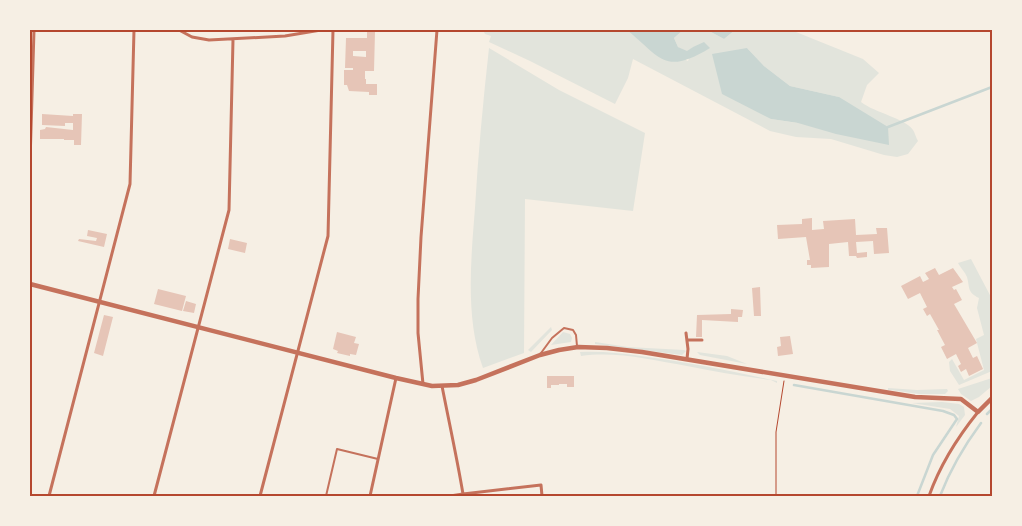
<svg xmlns="http://www.w3.org/2000/svg" width="1022" height="526" viewBox="0 0 1022 526" font-family="Cabin,sans-serif">
	<style>
		.green { fill: #e2e4dc; fill-rule: evenodd }
		.water { fill: #c9d6d2 }
		.lines { fill: none; stroke-linecap: round; stroke-linejoin: round }
		.stream { stroke: #c9d6d2; stroke-width: 2.5 }
		.building { fill: #e6c5b7; fill-rule: evenodd }
		.path { stroke: #b5482f; stroke-width: 1 }
		.service { stroke: #c5725c; stroke-width: 2 }
		.minor { stroke: #c5725c; stroke-width: 3 }
		.tertiary { stroke: #c5725c; stroke-width: 4.5 }
		.neatline { fill: none; stroke: #b5482f; stroke-width: 2 }
	</style>
	<rect width="100%" height="100%" fill="#f6efe4"/>
	<path class="green" d="M483 30H627L634 36 688 61 693 47 687 52 678 47 674 38 683 30H711V32L724 39 735 30H786L796 32 863 59 879 73 867 85 861 102C875 113 905 118 913 130 915 133 916 138 918 141L908 154 897 157 884 155 831 139 796 137 770 131 633 59 628 78 615 104 530 61 489 42 491 36 485 34ZM747 48 764 66 790 86 839 97 797 123 771 119Z
		M489 48 559 90 645 133 633 211 525 199 524 353 483 368C465 318 471 260 475 208 478 155 483 102 489 48Z
		M971 259 992 299V371L959 385 950 371 949 362 952 359 964 380 984 370 976 339 984 335 977 308 979 298C967 292 970 288 967 277 965 272 960 267 958 263Z
		M551 327 552 330 531 352 528 350Z
		M563 332 570 334 572 338 571 342 551 345Z
		M595 342 628 347 684 350 686 351 682 355 595 344Z
		M580 352C601 351 620 353 641 356 687 362 732 371 777 381V383L771 380C743 376 715 372 687 366 652 360 616 351 581 356Z
		M697 352 727 356 747 364 700 355Z
		M992 378V386L979 397 971 401 961 394 958 389Z
		M888 388 917 390 947 389 948 391 945 394H919L891 390H888Z
		M942 402 959 404 964 407 965 415 956 427 959 416 950 409 912 403Z"/>
	<path class="water" d="M627 30H683L674 38 678 47 687 51 693 47 704 42 710 48C665 75 662 59 627 30Z
		M711 30H735L724 39 711 32Z
		M747 48 764 66 790 86 839 97 888 127 889 145 836 134 798 123 771 119 722 94 712 54Z"/>
	<g class="lines">
		<path class="stream" d="M888 127 992 87
			M794 385 943 411 954 415 957 419 933 455 917 496
			M987 414 992 409
			M940 496C950 470 964 446 981 423"/>
	</g>
	<path class="building" d="M367 31 375 32 374 71H365V79H366V84H377V95H369V92L349 91 347 85H344V70H353V68H345L346 38H367ZM353 51H366V57L353 56Z
		M42 114 73 116V114H82L81 145H74V140H64V139H40V130L45 129 46 127 73 130V123H65V126L42 125Z
		M812 218V230L824 229 823 221 855 219 856 235 877 234 876 228H887L889 253 874 254 873 241 856 242 857 253 867 252V257L857 258 856 256H849L848 242 829 244V267L811 268V265H807V260H810L806 237 778 239 777 225 802 224V219Z
		M88 230 107 234 104 247 78 241 79 239 96 241 97 238 87 236Z
		M230 239 247 243 245 253 228 249Z
		M935 268 939 275 953 268 963 282 952 287 954 290 956 289 962 300 954 304 977 343 968 348 973 358 977 356 983 369 969 376 966 369 961 372 958 366 961 364 956 354 947 359 941 347 945 345 937 330H939L930 314 927 316 923 309 927 307 920 293 908 299 901 286 920 276 923 282 929 279 925 273Z
		M760 287 761 316H754L752 288Z
		M158 289 186 296 182 311 154 304Z
		M186 301 196 304 194 313 183 311Z
		M731 309 743 310 742 317H738V322L702 320V337H696L697 315 731 314Z
		M104 315 113 317 103 356 94 353Z
		M337 332 356 337 354 343 359 344 356 355 350 354V356L337 353 338 351 333 349Z
		M790 336 793 354 778 356 777 347 781 346 780 337Z
		M547 376H574V387H567V384H559V385H551V388H547Z"/>
	<g class="lines">
		<path class="path" d="M776 496V432L784 381"/>
		<path class="service" d="M541 353 552 338 564 328 573 330 576 335 577 346
			M326 496 337 449 378 459"/>
		<path class="minor" d="M179 30 192 37 209 40 285 36 321 30
			M30 162 34 30
			M686 333 688 349 687 359
			M687 340H702
			M423 384 418 333V299L421 237 437 30
			M442 386C449 422 457 458 463 494L541 485 542 496
			M49 496 130 184 134 30
			M154 496 229 210 233 40
			M260 496 328 236 333 30
			M370 496 396 378
			M450 496 463 494
			M929 496C940 465 957 438 978 412"/>
		<path class="tertiary" d="M30 284 396 378 432 386 458 385 476 380 540 355 559 350 578 347 607 348 642 352 915 397 961 399 978 412 992 398"/>
	</g>
	<rect width="1022" height="526" fill="none" stroke="#f6efe4" stroke-width="62"/>
	<rect x="31" y="31" width="960" height="464" class="neatline"/>
</svg>
